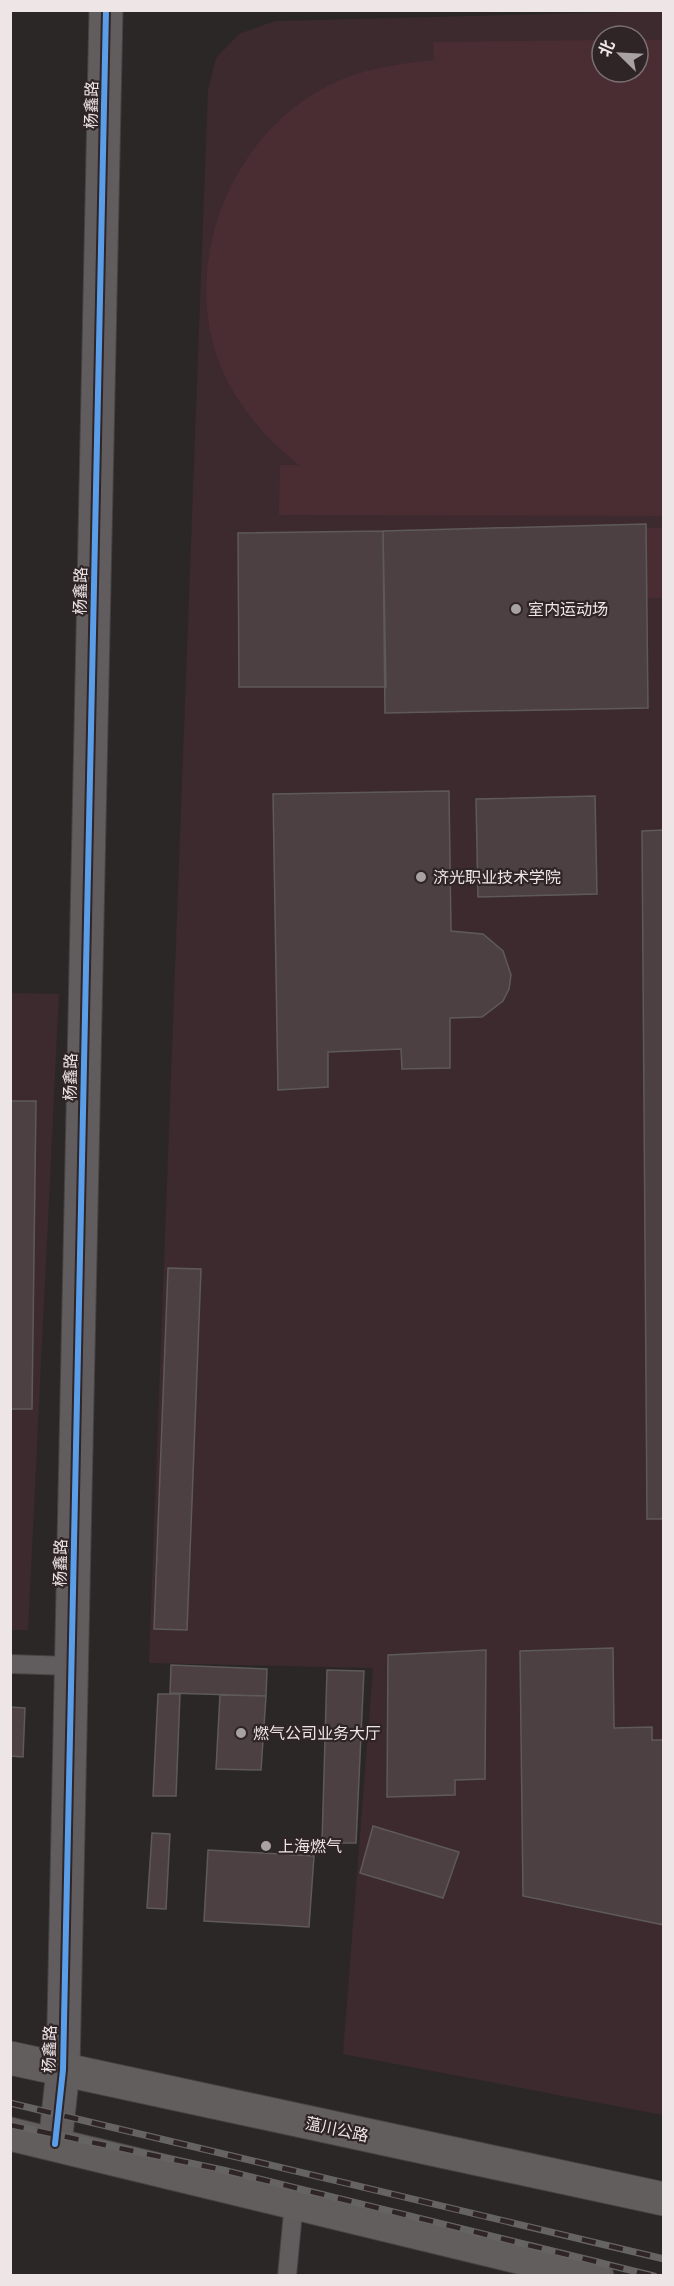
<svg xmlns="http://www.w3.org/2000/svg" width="674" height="2286" viewBox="0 0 674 2286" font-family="Inter,'Noto Sans SC',sans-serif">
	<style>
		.built { fill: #3c2a2e; fill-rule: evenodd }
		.green { fill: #492d33 }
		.building { fill: #4c4042; stroke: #5f5a5a; stroke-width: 1.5 }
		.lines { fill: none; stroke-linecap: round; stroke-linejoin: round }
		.service-casing { stroke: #464243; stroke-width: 20 }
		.tertiary-casing { stroke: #464243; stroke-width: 35 }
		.primary-casing { stroke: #464243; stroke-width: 35 }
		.service { stroke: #615d5e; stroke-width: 18 }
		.tertiary { stroke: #615d5e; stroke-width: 33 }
		.primary { stroke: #625e5e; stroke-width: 33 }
		.rail-casing { stroke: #666363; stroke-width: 7 }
		.rail { stroke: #2f2426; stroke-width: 4.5; stroke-dasharray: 14; stroke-linecap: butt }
		.cycleway-casing { stroke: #2f2426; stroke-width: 10 }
		.cycleway { stroke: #5a9eea; stroke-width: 6 }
		.poi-dot { fill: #a9a2a3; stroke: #2f2426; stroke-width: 2 }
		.labels { text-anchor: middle; stroke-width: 4.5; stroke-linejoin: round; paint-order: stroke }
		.street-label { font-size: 16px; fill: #ede5e6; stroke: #2f2426 }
		.poi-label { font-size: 16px; fill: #ede5e6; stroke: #2f2426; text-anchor: start }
	</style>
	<rect width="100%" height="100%" fill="#2c2727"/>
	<path class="built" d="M663 11V2115L343 2054 373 1668 149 1663 208 90 216 58 239 34 275 21ZM602 36H638V72H602Z
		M11 993 59 994 28 1630H11Z"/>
	<path class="green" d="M602 40V72H638V40H663V516L279 515 280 465H299C260 434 226 393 213 344 188 249 234 139 320 90 354 70 395 64 434 60L433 42Z
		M663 528V598L555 599V529Z"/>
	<path class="building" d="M646 524 648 708 385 713 383 531Z
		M383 531 386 687H239L238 533Z
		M449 791 451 931 483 934 503 951 511 975 509 989 503 1001 482 1017 450 1018V1068L402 1069 401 1049 328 1052V1087L278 1090 273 794Z
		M595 796 597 894 478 897 476 799Z
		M664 830V1519H647L642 831Z
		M10 1101H36L32 1409H10Z
		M168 1268 201 1269 187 1630 154 1629Z
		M613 1648 614 1728 652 1727V1740H664V1925L523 1896 520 1651Z
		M486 1650 485 1779 455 1780V1795L387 1797 388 1655Z
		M171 1665 267 1669 266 1696 170 1693Z
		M327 1670 364 1671 356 1843H322Z
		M158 1694H180L176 1796H153Z
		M220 1695 266 1696 261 1770 216 1769Z
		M10 1707 25 1708 23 1757 10 1756Z
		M373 1826 459 1852 443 1898 360 1873Z
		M152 1833 170 1834 166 1909 147 1908Z
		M208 1850 314 1856 309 1927 204 1921Z"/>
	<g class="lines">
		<defs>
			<path id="service" d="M10 1664 71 1666
				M287 2276 294 2202"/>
			<path id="tertiary" d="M55 2144 63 2070 106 10"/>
			<path id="primary" d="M10 2058 664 2199
				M10 2134 597 2276"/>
		</defs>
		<use href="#service" class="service-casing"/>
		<use href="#tertiary" class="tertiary-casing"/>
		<use href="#primary" class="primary-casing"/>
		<use href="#service" class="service"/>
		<use href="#tertiary" class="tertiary"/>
		<use href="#primary" class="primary"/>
		<defs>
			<path id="rail" d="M10 2103 664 2259
				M10 2125 223 2170 654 2276"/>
		</defs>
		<use href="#rail" class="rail-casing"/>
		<use href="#rail" class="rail"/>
		<defs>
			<path id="cycleway" d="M55 2144 63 2070 106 10"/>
		</defs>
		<use href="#cycleway" class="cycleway-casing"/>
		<use href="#cycleway" class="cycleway"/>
	</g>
	<g class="poi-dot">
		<circle cx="516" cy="609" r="6"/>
		<circle cx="421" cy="877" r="6"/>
		<circle cx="241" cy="1733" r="6"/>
		<circle cx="266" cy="1846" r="6"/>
	</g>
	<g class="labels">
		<g class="street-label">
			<text transform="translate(91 105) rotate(-89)" y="6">杨鑫路</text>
			<text transform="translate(80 591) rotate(-89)" y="6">杨鑫路</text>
			<text transform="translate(70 1077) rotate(-89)" y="6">杨鑫路</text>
			<text transform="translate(60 1563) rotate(-89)" y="6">杨鑫路</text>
			<text transform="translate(49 2049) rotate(-88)" y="6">杨鑫路</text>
			<text transform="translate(337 2129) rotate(12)" y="6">蕰川公路</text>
		</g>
		<g class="poi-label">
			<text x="528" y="615">室内运动场</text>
			<text x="433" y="883">济光职业技术学院</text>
			<text x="253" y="1739">燃气公司业务大厅</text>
			<text x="278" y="1852">上海燃气</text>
		</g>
	</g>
	<rect width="674" height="2286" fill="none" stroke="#ede5e6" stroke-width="24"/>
	<g transform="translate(620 54) rotate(294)"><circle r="28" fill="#2f2426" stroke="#7b7173" stroke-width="1.5"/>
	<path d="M0-4.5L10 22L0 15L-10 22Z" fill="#a9a2a3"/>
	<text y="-9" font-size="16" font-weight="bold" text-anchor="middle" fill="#ede5e6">北</text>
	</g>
</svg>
